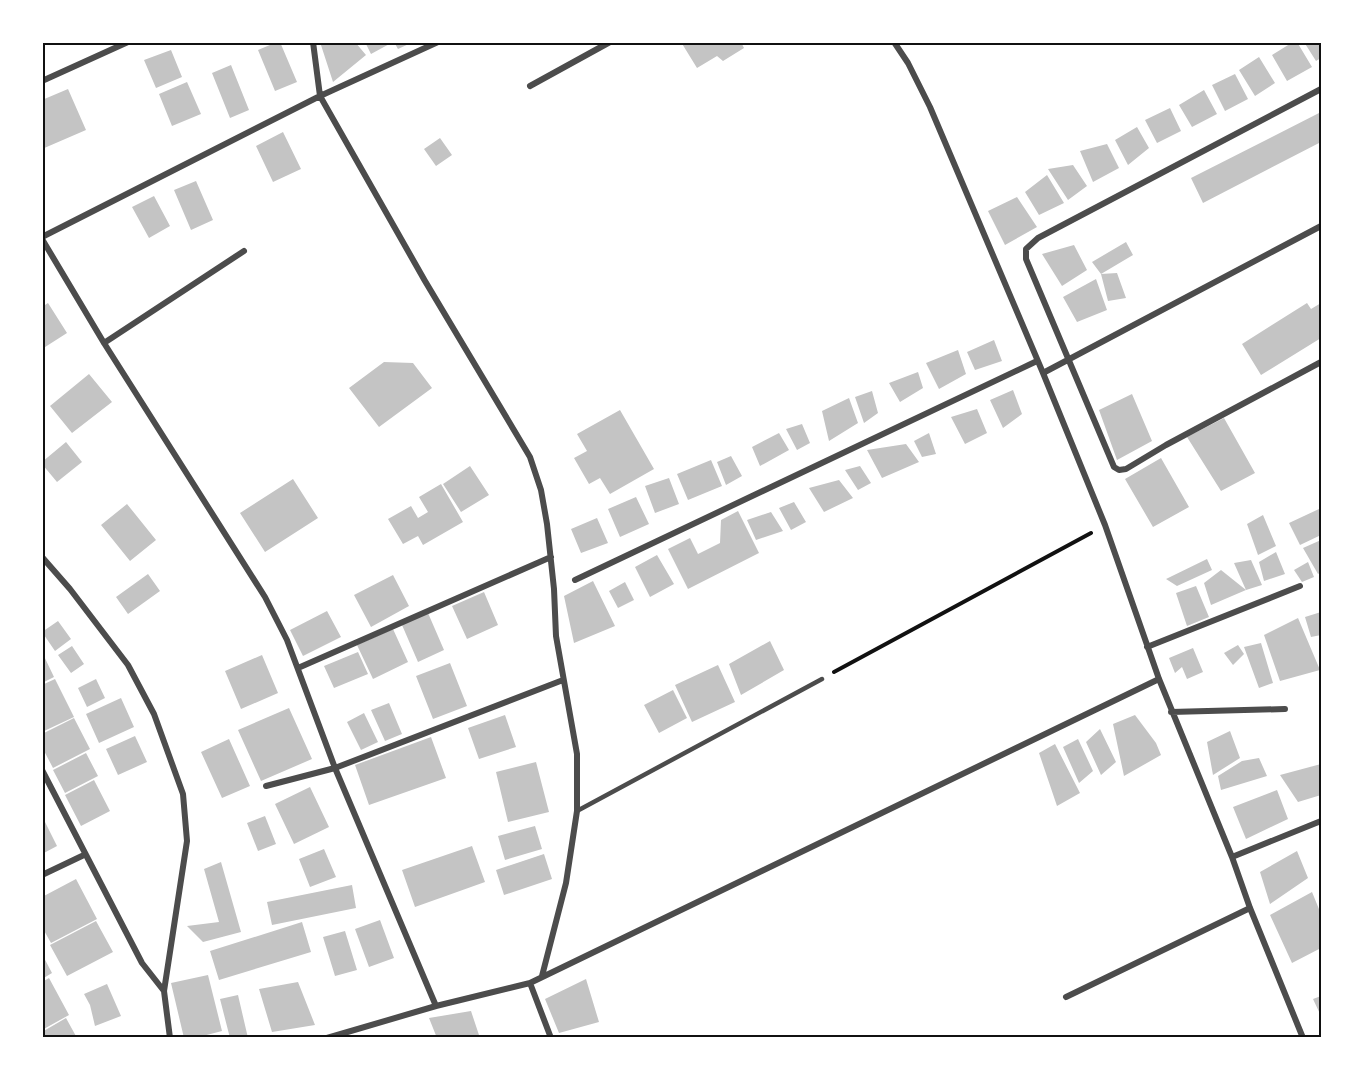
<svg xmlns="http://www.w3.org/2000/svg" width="1363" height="1080" viewBox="0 0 1363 1080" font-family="Montserrat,sans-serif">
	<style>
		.building { fill: #c4c4c4 }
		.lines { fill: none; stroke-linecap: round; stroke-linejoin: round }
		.path { stroke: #111; stroke-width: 4 }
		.service { stroke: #4c4c4c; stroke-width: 4.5 }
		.minor { stroke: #4c4c4c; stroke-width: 6 }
		.neatline { fill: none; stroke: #111; stroke-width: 2 }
	</style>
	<rect width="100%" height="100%" fill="#fff"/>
	<path class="building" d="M277 42H280L297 82 275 91 258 50Z
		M320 42H355L366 55 333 82Z
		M365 42H393L371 54Z
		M394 42H413L398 49Z
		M681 42H741L744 48 723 61 717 56 697 68Z
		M1293 42H1297L1312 67 1287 81 1272 55Z
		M1304 42H1321V58L1316 61Z
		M171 50 182 77 156 88 144 60Z
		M1259 57 1275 83 1255 96 1239 70Z
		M231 65 249 110 230 118 212 73Z
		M1235 74 1248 99 1225 111 1212 85Z
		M187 82 201 114 172 126 159 94Z
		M68 89 86 130 42 149V100Z
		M1204 90 1217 114 1192 127 1179 105Z
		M1170 108 1181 131 1157 143 1145 120Z
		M1321 112V142L1203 203 1191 178Z
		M1137 127 1149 148 1128 165 1115 140Z
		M283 132 301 169 273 182 256 146Z
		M440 138 452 155 436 166 424 149Z
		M1107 144 1119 168 1093 182 1080 151Z
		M1073 165 1087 186 1068 200 1048 169Z
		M1047 175 1064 203 1039 215 1025 192Z
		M196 181 213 220 191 230 174 190Z
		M154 196 170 226 149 238 132 207Z
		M1017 197 1037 227 1005 245 988 211Z
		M1126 242 1133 255 1101 274 1117 273 1126 298 1108 301 1101 274 1092 262Z
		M1074 245 1087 270 1062 286 1042 254Z
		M1096 279 1107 310 1077 322 1063 297Z
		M48 303 67 333 42 349V307Z
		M1307 303 1311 309 1321 303V338L1261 375 1242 344Z
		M994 340 1002 361 975 370 967 352Z
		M958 350 966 374 939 389 926 363Z
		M384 362 413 363 432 388 379 427 349 388Z
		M918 372 923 388 900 402 889 383Z
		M89 374 112 402 72 433 50 406Z
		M1013 390 1022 414 1003 428 990 400Z
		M872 391 878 413 864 423 855 397Z
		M1132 394 1152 441 1117 460 1099 410Z
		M849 398 858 423 829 441 822 411Z
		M977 409 987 433 965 444 951 417Z
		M620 410 654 469 610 494 600 478 589 484 574 458 587 451 577 434Z
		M1224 418 1255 473 1221 491 1187 437Z
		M802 424 810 443 797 450 786 429Z
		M779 433 789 450 760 466 752 447Z
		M929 433 936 454 922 457 914 441Z
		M66 442 82 462 57 482 42 464V462Z
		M906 444 919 462 882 478 867 450Z
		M731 456 742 476 726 485 717 462Z
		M1161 458 1189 507 1153 527 1125 479Z
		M711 460 722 486 688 500 677 474Z
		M470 466 489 495 461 512 443 484Z
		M860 466 871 483 858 490 845 470Z
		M669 478 679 504 655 513 645 486Z
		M293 479 318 518 265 552 240 513Z
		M839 480 853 498 824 512 809 488Z
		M441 484 463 522 423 545 418 536 403 544 388 519 411 506 418 518 428 512 419 497Z
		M636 497 649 524 620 537 608 509Z
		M794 502 806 522 791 530 779 508Z
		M127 504 156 540 130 561 101 525Z
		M1319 509 1321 512V535L1300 545 1289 523Z
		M738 511 759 553 688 589 668 549 690 538 698 554 720 543 721 520Z
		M771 512 783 531 756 540 747 520Z
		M1263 515 1276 546 1258 555 1247 524Z
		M597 518 608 543 581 553 571 529Z
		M1321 540V572L1318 574 1303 548Z
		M1276 552 1285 574 1264 581 1259 562Z
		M657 555 674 584 650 597 635 567Z
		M1207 559 1212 570 1177 586 1166 579Z
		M1251 560 1262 585 1246 590 1234 563Z
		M1308 562 1314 577 1302 582 1294 570Z
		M1221 570 1246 590 1211 605 1204 583Z
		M148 574 160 591 128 614 116 597Z
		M393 575 409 606 371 627 354 595Z
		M593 581 615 626 574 643 564 596Z
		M625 582 634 600 618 608 609 591Z
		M1196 586 1209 617 1187 626 1176 593Z
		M484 592 498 625 467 639 452 606Z
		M327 611 341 637 303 656 290 630Z
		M1321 612V635L1311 637 1305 617Z
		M428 613 444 650 418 662 402 625Z
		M1298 618 1320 670 1280 681 1264 635Z
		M58 621 71 639 55 651 42 632Z
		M393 629 408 662 373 679 357 645Z
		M770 641 784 670 741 695 729 664Z
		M1261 643 1273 683 1259 688 1244 647Z
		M1238 645 1244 654 1233 665 1224 653Z
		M72 646 84 664 71 673 58 655Z
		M1193 648 1203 672 1187 679 1182 667 1175 673 1169 658Z
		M42 652 54 677 42 683Z
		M358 652 368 674 334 688 324 666Z
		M262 655 278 693 241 709 225 671Z
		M450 663 467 706 433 719 416 676Z
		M718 665 735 702 692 722 675 685Z
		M55 679 74 717 42 732V685Z
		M96 679 105 698 87 707 78 688Z
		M673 690 687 718 659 733 644 705Z
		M121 698 134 727 99 743 86 714Z
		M389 703 402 734 385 741 371 710Z
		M289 708 312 759 261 781 238 730Z
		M364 713 378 742 361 750 347 722Z
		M505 715 516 747 479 759 468 728Z
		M1135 715 1156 743 1161 755 1124 776 1113 724Z
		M74 718 90 749 53 768 42 747V734Z
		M1100 729 1116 762 1101 775 1086 742Z
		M1230 731 1240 758 1213 775 1207 742Z
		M135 736 147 762 118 775 106 749Z
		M431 737 446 778 369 805 355 765Z
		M229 739 250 786 222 798 201 752Z
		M1078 739 1093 771 1079 783 1063 747Z
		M1055 744 1080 793 1057 806 1039 753Z
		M86 753 98 776 65 793 53 770Z
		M1259 758 1267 776 1221 790 1218 776 1242 761Z
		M536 762 549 812 508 822 496 772Z
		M1321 764V795L1298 802 1280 775Z
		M94 780 110 811 81 826 65 795Z
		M310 787 329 827 294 844 275 804Z
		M1277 790 1288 819 1246 839 1233 807Z
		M42 816 57 846 42 854Z
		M265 816 276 844 258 851 247 823Z
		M535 826 542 849 505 860 498 836Z
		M472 846 485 882 415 907 402 870Z
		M324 849 336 877 310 887 299 859Z
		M1297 851 1308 878 1270 904 1260 872Z
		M544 854 552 879 504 895 496 870Z
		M221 862 241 932 203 942 187 926 219 922 204 869Z
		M76 879 97 919 51 943 42 927V897Z
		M352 885 356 908 272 925 267 902Z
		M1312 892 1321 914V948L1292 963 1270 915Z
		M380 920 394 958 369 967 355 929Z
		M96 921 113 952 67 976 50 945Z
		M302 922 311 952 219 980 210 951Z
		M345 931 357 970 335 976 323 937Z
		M42 954 52 973 42 979Z
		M208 975 222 1031 195 1038H184L171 983Z
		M49 978 69 1015 42 1030V982Z
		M586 979 599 1022 559 1033 545 999Z
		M298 982 315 1025 272 1032 259 989Z
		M107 984 121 1016 95 1026 90 1005 84 994Z
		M238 995 248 1038H230L220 999Z
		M1321 996V1016L1313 999Z
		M471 1011 480 1038H437L429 1018Z
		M66 1018 77 1038H42V1032Z"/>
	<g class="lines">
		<path class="path" d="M834 672 1091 533"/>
		<path class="service" d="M577 811 822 679"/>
		<path class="minor" d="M313 42 320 96 425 281 530 457 541 490 547 524 554 589 556 636 577 754V811L566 883 542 976
			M894 42 908 63 930 107 1043 373 1105 525 1159 679 1232 857 1250 908 1303 1038
			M42 81 128 42
			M530 86 610 42
			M1321 89 1038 238 1026 249V259L1114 467 1119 470 1126 469 1166 445 1321 362
			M42 237 320 96 438 42
			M42 239 104 343 265 597 287 640 335 768 436 1006
			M104 343 244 251
			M1043 373 1321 226
			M42 557 70 589 128 665 154 714 183 794 187 841 164 991 170 1038
			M575 580 1037 361
			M1147 647 1300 586
			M298 668 551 557
			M1171 712 1285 709
			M42 770 142 963 164 991
			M266 786 335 768 563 680
			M1232 857 1321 821
			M42 875 84 855
			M530 983 551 1038
			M1066 997 1250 908
			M327 1038 436 1006 530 983 1159 679"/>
	</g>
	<rect width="1363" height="1080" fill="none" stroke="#ffffff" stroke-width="87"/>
	<rect x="44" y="44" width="1276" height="992" class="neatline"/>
</svg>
